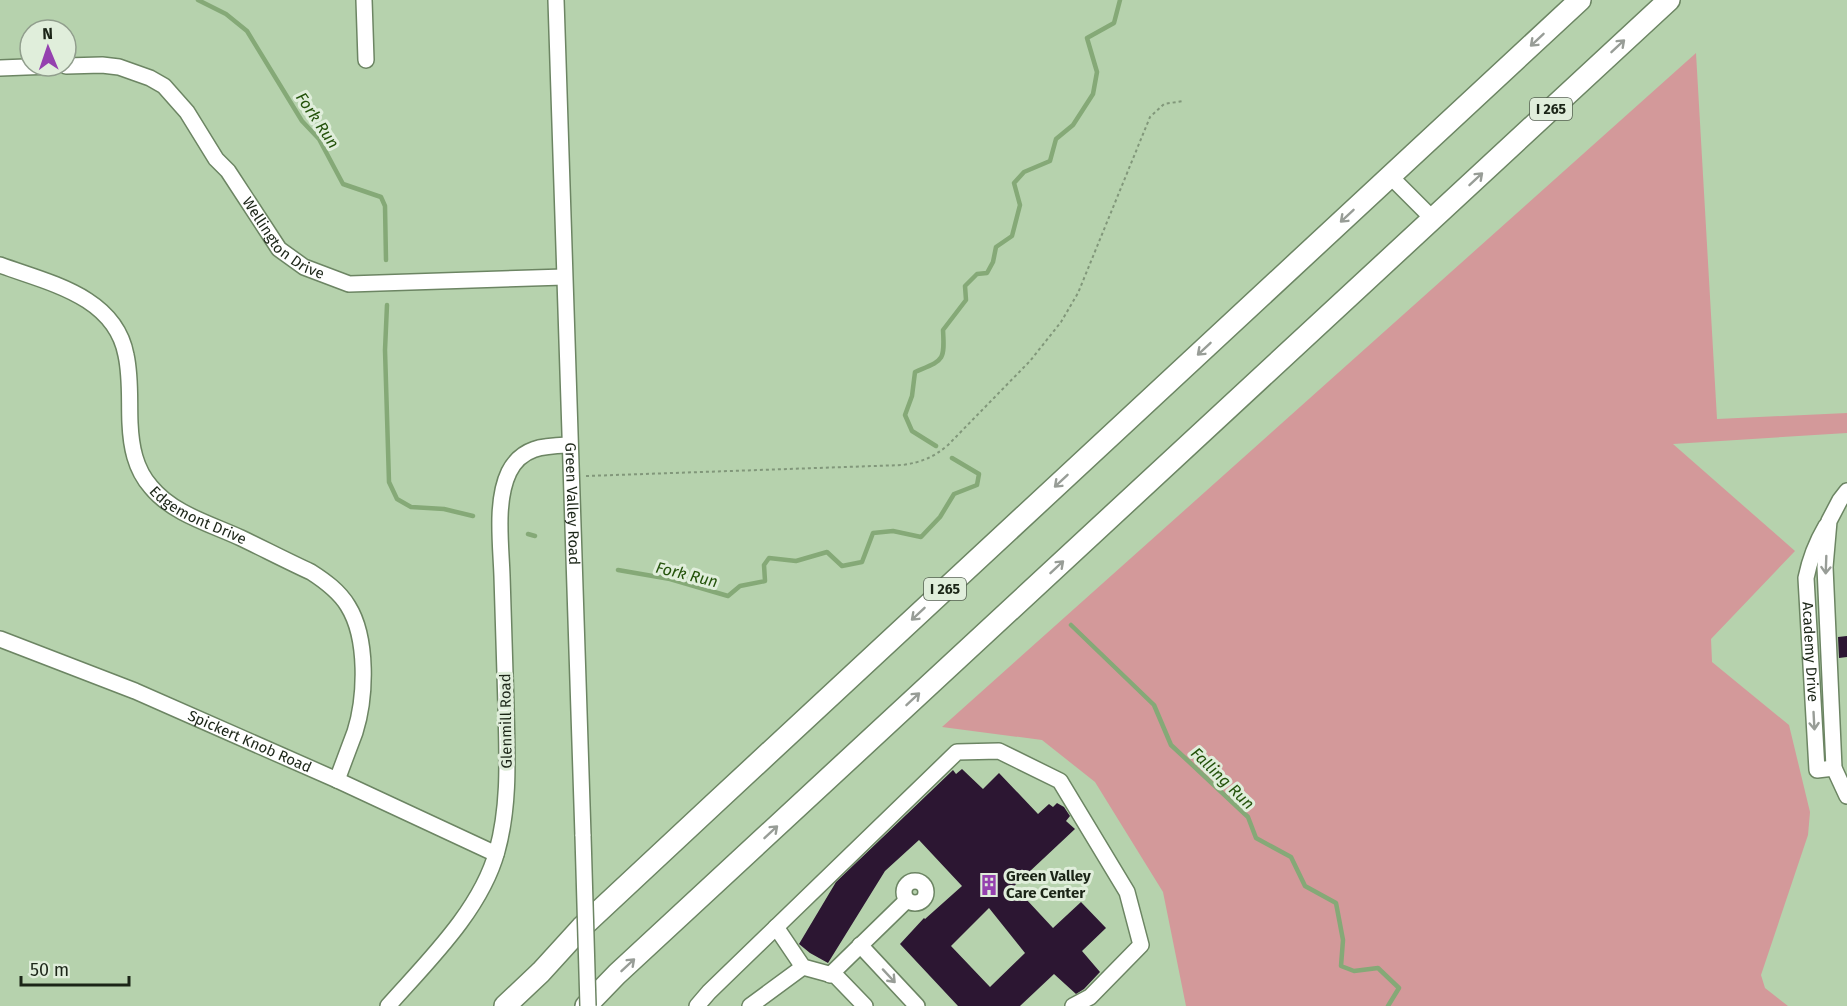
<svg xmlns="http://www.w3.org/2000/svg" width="1847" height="1006" viewBox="0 0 1847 1006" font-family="'Fira Sans',sans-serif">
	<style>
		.green { fill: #d3999a }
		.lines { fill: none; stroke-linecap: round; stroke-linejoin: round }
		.stream { stroke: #85a977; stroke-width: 4.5 }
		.building { fill: #2c1632; fill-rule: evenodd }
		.minor-casing { stroke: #6c8563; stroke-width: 18 }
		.highway-casing { stroke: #6c8563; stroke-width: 24 }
		.path { stroke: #81977a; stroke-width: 2; stroke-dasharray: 3 3; stroke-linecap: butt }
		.minor { stroke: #fff; stroke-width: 15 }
		.highway { stroke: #fff; stroke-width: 21 }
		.minor-bridge-casing { stroke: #6c8563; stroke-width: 18; stroke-linecap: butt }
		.minor-bridge { stroke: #fff; stroke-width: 15 }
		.oneway { stroke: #989d97 }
		.labels { text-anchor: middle; stroke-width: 6; stroke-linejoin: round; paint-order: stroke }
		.shield { fill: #e0eedb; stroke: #566152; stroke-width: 1.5 }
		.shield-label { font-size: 14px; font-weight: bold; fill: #1b2517 }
		.street-label { font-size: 15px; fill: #1b2517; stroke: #e0eedb }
		.poi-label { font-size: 15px; font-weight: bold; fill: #1b2517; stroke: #e0eedb; text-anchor: start }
		.water-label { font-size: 16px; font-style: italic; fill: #23520a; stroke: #e0eedb }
	</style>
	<rect width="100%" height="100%" fill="#b6d2ad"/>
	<path class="green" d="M1696 53 1717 419 1847 413V433L1673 444 1795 551 1711 639 1712 662 1789 725 1810 812 1808 835 1761 975 1765 988 1788 1006H1186L1163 892 1095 782 1042 740 942 727Z"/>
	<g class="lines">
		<path class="stream" d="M198 0 226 14 247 31 302 121 319 139 343 184 381 197 385 206 386 260
			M387 305 385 350 389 482 397 499 411 507 444 509 473 516
			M936 446 912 431 905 415 912 396 915 372C943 360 945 362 943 330L966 300 965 286 977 274 987 273 993 262 996 247 1012 236 1020 205 1014 183 1024 172 1050 161 1056 139 1073 125 1093 94 1097 72 1087 38 1114 23 1120 0
			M528 534 535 536
			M618 570 670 579 728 596 740 586 765 581 764 565 769 558 796 561 827 552 842 566 862 562 873 533 893 531 921 537 940 517 954 494 977 485 979 474 952 458
			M1071 625 1154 705 1171 745 1248 817 1256 838 1291 857 1305 886 1336 903 1343 940 1341 966 1354 971 1378 968 1399 988 1388 1006"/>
	</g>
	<path class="building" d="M1847 636V657L1839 658 1838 637Z
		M962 769 983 789 999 773 1038 814 1049 804 1053 807 1057 803 1064 807 1070 816 1066 821 1075 829 1014 886 1053 928 1081 902 1106 928 1082 951 1100 972 1084 989 1076 994 1054 974 1020 1006H958L900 944 924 918 925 919 962 886 919 840 885 871 828 963 810 953 799 944 836 882 953 770 956 774ZM989 908 1025 953 990 987 951 946Z"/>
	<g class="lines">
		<defs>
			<g id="minor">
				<path d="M364 0 366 60"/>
				<path id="s1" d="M556 0 583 836"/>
				<path id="s2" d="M66 66 102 65 119 67 150 78 164 86 187 112 216 159 228 171 279 249 304 267 349 284 564 277"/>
				<path d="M0 68 51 66"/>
				<path d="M1390 176 1433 219"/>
				<path id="s3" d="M0 265C49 283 115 296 126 355 131 378 129 401 130 423 131 446 135 469 151 487 173 514 211 524 241 538 264 549 287 561 311 572 325 581 339 591 348 606 368 638 366 697 355 732 349 748 343 764 337 780"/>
				<path d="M1847 491 1840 500 1829 521 1825 567 1834 768 1847 796"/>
				<path id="s4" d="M1826 526C1816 543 1810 558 1806 578L1817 770 1834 768"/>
				<path id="s5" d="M0 639 135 691 337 780 496 854"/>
				<circle cx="915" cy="892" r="11"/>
				<path d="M776 927 803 967 836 976 865 1006"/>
				<path d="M860 945 917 1006"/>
				<path d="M830 975 907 900"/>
				<path d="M388 1006C428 961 481 910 497 851 510 804 507 755 506 707 505 663 503 619 502 576 501 545 495 501 509 472 522 446 545 446 570 445"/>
				<path d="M697 1006 709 992 957 752 999 751 1060 781 1127 892 1141 945 1090 997 1073 1006"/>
				<path d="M750 1006 803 967"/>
			</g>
			<path id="highway" d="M505 1006 541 972 582 927 716 802 1580 0
				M586 1006 617 974 1669 0"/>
		</defs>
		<use href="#minor" class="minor-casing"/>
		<use href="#highway" class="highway-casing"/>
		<path class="path" d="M586 476 903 465C922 462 934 457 948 445L1030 361 1061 322 1078 293 1150 117 1164 104 1183 101"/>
		<use href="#minor" class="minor"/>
		<use href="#highway" class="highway"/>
		<defs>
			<path id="minor-bridge" d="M583 836 588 1006"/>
		</defs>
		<use href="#minor-bridge" class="minor-bridge-casing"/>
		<use href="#minor-bridge" class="minor-bridge"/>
	</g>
	<defs><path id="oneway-shaft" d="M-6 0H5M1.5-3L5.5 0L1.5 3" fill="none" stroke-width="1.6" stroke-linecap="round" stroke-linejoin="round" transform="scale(1.5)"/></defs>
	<g class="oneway">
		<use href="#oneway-shaft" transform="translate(1537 40) rotate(137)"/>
		<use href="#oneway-shaft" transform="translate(1618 46) rotate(-43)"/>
		<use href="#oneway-shaft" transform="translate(1476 179) rotate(-43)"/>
		<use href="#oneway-shaft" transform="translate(1347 216) rotate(137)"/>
		<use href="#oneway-shaft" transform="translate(1204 349) rotate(137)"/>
		<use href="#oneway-shaft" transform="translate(1061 481) rotate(137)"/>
		<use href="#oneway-shaft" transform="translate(1826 565) rotate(92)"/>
		<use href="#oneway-shaft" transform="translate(1057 567) rotate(-43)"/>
		<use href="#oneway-shaft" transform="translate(918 614) rotate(137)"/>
		<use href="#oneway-shaft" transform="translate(913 699) rotate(-43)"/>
		<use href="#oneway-shaft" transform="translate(1814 721) rotate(87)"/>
		<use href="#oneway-shaft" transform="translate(771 832) rotate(-43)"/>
		<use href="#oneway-shaft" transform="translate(628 965) rotate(-43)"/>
		<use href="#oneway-shaft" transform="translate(889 976) rotate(47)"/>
	</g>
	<defs>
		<symbol id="building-bare" viewBox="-9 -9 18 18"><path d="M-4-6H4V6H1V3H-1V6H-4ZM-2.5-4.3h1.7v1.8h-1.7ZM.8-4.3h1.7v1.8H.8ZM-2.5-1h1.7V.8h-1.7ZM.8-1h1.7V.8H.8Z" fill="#9541af" stroke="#e0eedb" stroke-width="2.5" paint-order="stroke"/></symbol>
	</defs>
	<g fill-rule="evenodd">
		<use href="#building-bare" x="974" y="870" width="30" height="30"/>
	</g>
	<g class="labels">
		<g class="shield">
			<rect x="1530" y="98" width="42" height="22" rx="4.5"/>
			<rect x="924" y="578" width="42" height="22" rx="4.5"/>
		</g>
		<g class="shield-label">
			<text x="1551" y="114">I 265</text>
			<text x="945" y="594">I 265</text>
		</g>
		<g class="street-label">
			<text dy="5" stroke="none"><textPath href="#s2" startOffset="298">Wellington Drive</textPath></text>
			<text dy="5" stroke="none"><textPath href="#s1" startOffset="504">Green Valley Road</textPath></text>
			<text dy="5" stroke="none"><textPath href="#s3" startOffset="356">Edgemont Drive</textPath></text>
			<text dy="5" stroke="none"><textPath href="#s4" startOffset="130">Academy Drive</textPath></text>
			<text transform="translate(506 721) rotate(-91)" y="5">Glenmill Road</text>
			<text dy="5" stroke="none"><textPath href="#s5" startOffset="270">Spickert Knob Road</textPath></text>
		</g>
		<g class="poi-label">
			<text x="1006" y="881">Green Valley<tspan x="1006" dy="17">Care Center</tspan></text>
		</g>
		<g class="water-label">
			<text transform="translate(318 120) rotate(56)" y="6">Fork Run</text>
			<text transform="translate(687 574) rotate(14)" y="6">Fork Run</text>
			<text transform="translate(1223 778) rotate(44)" y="6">Falling Run</text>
		</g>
	</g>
	<g transform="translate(48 48) rotate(358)"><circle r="28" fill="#e0eedb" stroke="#919e8d" stroke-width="1.5"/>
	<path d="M0-4.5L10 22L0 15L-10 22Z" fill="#9541af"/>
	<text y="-9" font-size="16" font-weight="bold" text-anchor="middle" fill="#1b2517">N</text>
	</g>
	<path d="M21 976v9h108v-9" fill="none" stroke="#1b2517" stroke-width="3"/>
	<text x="30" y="976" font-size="18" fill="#1b2517" stroke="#e0eedb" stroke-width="4.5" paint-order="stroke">50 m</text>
</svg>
